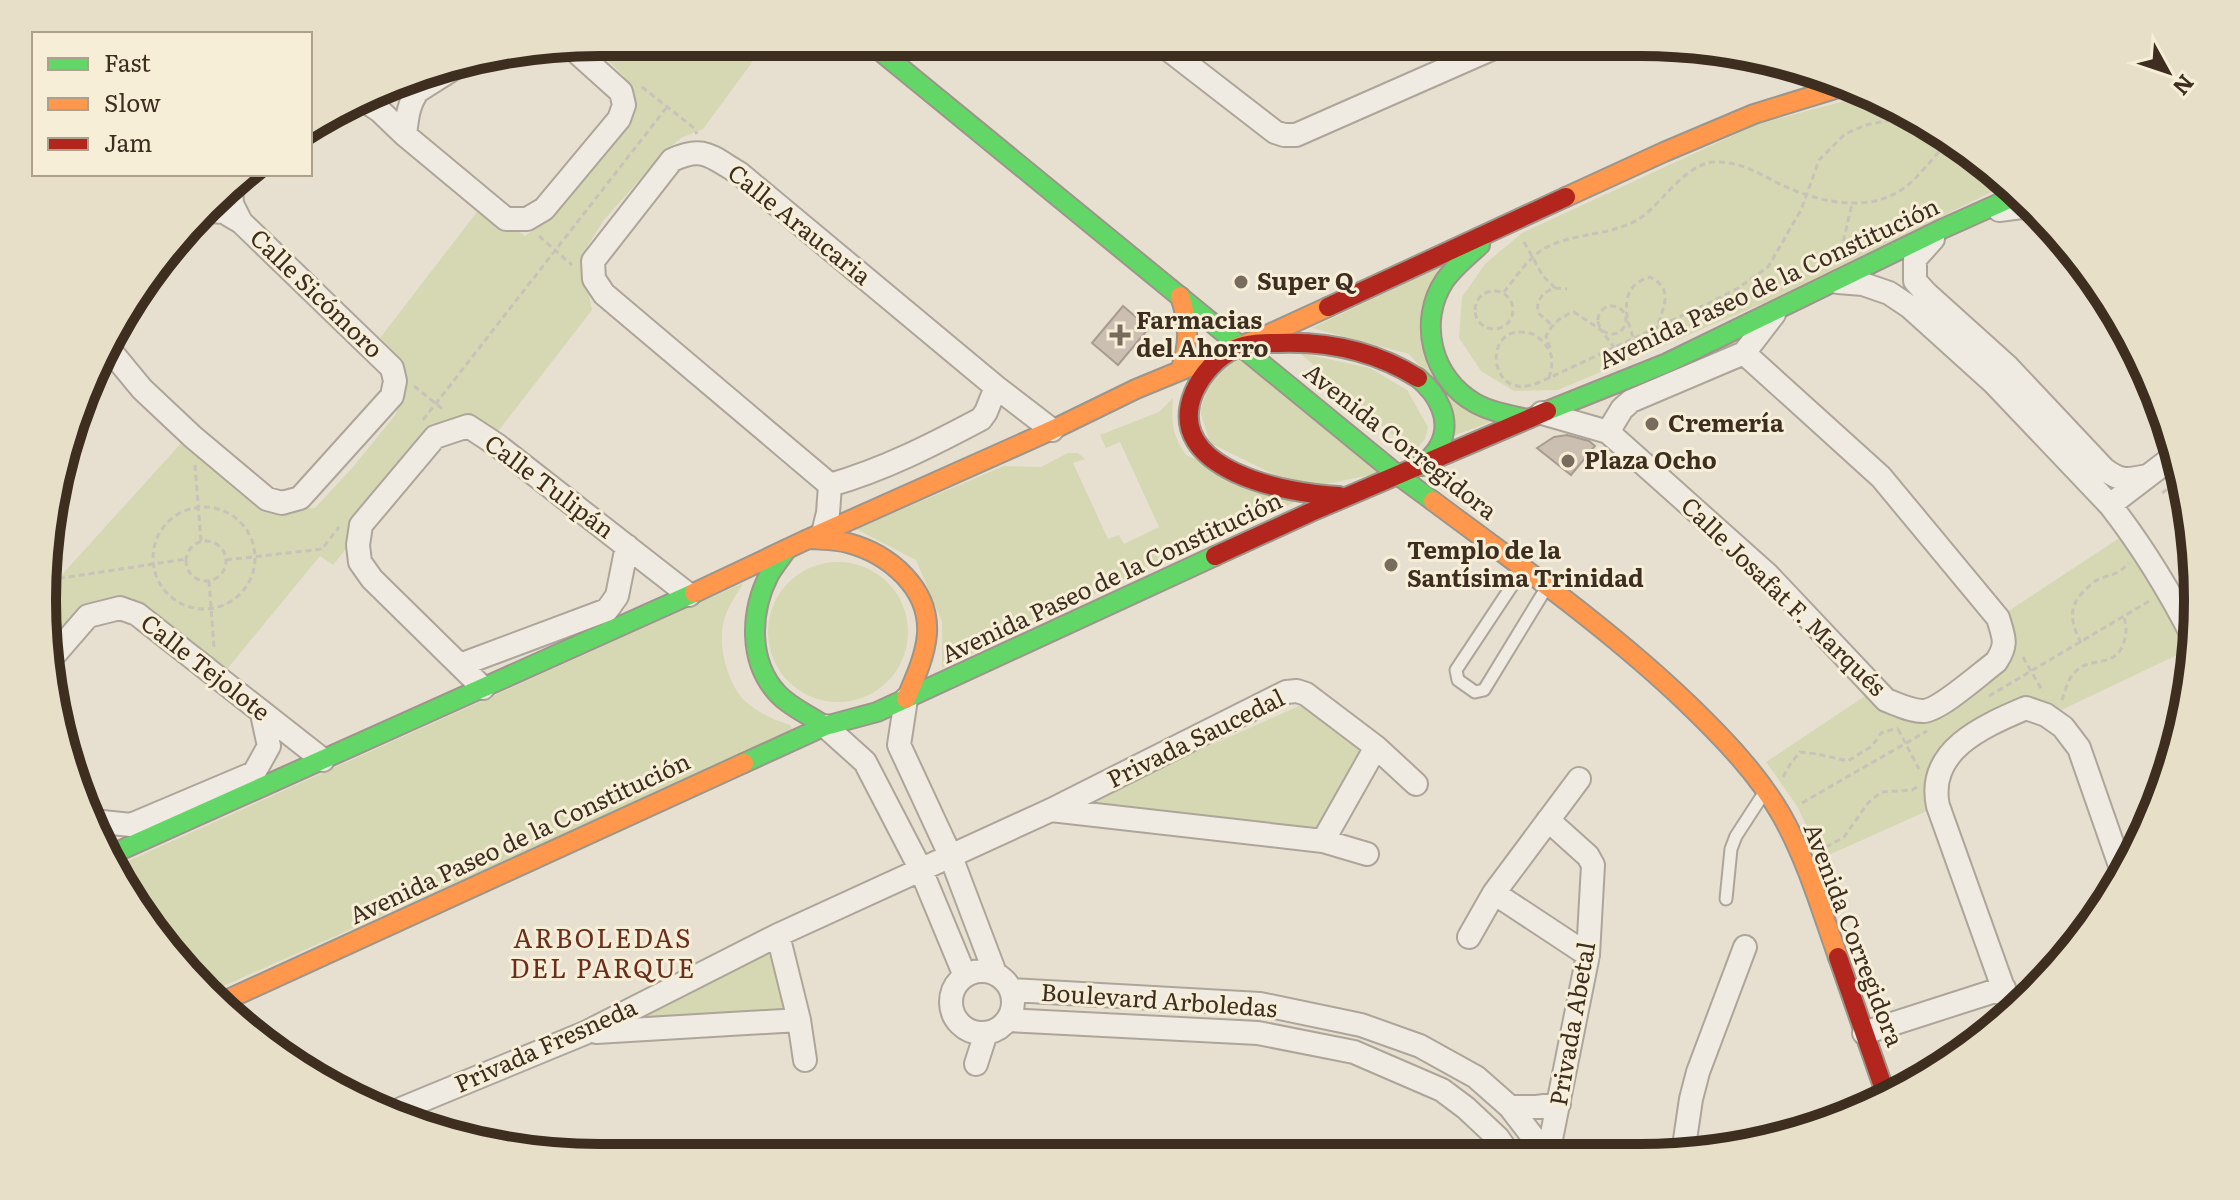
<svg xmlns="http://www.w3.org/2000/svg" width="2240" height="1200" viewBox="0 0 2240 1200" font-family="Literata,serif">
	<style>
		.green { fill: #d6d7b3 }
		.building { fill: #cbbfb2; stroke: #a89c90; stroke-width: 2 }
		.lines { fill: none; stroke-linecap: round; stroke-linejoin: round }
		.lane-casing { stroke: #ada599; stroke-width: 15 }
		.street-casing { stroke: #ada599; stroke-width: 26 }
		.fast-casing { stroke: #9c958a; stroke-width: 22 }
		.slow-casing { stroke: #9c958a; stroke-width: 22 }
		.jam-casing { stroke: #9c958a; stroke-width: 22 }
		.path { stroke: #c8c2b9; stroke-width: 3; stroke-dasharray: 6 4; stroke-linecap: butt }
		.lane { stroke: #efebe3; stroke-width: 11 }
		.street { stroke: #efebe3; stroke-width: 22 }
		.fast { stroke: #63d668; stroke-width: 18 }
		.slow { stroke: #ff974d; stroke-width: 18 }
		.jam { stroke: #b3261e; stroke-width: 18 }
		.poi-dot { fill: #786c5e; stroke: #f7eed8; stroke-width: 3 }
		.labels { text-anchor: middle; stroke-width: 6; stroke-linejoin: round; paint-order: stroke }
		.street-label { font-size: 24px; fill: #3d2e20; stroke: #f7eed8 }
		.poi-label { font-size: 24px; font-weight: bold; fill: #3d2e20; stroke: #f7eed8; text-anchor: start }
		.neighbourhood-label { font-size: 26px; letter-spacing: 2px; fill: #6b2e1e; stroke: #f7eed8 }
		.rim { fill: none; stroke: #3d2e20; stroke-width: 10 }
	</style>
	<rect width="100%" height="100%" fill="#e7e0d1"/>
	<path class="green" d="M600 42H767L703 129 681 138 664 152 604 220 581 256 592 310 496 434H439L333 565 320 556 223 674 117 598 87 604 46 648 43 637 48 590 184 440 287 509 315 508 353 467 396 414 404 390 400 361 380 338 483 204 525 236 548 220 612 142 633 106 624 76 590 44Z
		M1867 95 1919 117 2010 183 1771 300 1558 390 1514 391 1481 371 1459 338 1462 297 1485 264 1522 233 1758 124Z
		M1446 264 1426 351 1496 420 1453 436 1450 400 1409 354 1312 328Z
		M1300 353 1370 368 1407 390 1428 427 1425 439 1413 453Z
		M1239 357 1380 473 1321 485 1283 479 1210 443 1200 411 1211 378Z
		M1173 398C1171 422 1172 435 1186 455L1297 501 1117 583 942 668V622L916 560 856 529 1004 466 1041 467 1068 453H1078L1085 459 1073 463 1108 539 1119 535 1124 544 1159 527 1120 442 1106 448 1100 435 1159 412Z
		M2130 531 2194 647 2055 713 2026 708 1951 751 1938 806 1822 858 1797 806 1766 762 1874 690 1936 708 1996 662 1998 618Z
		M768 632a70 70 0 1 1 140 0a70 70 0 1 1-140 0Z
		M743 583C737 594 729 605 725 617 716 641 727 684 745 701 758 713 774 720 790 725L793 732 210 992 181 968 117 866Z
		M1308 702 1364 752 1318 834 1065 810Z
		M773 947 788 1012 614 1021Z"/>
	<path class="building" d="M1123 306 1149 328 1118 365 1092 343Z
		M1567 435 1589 441 1595 446 1571 475 1537 448 1554 437Z"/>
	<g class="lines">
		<defs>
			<path id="lane" d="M1521 572 1456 670 1458 680 1475 692 1484 690 1545 590
				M1726 899 1731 849 1736 836 1762 796"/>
			<path id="street" d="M1160 43 1275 132 1284 135H1296L1505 43
				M365 101 380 111 405 135 506 219H527L544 209 619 119 624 105 621 92 571 47
				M405 135C407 119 408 104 418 91L459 65
				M1999 210 2022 207 2034 209
				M210 211 224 212 241 222
				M1933 239 1915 259V281L1927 294 2008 367 2104 469C2121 482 2128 480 2147 476
				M1838 282 1863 284 1889 293 1910 307 1993 382 2110 505C2143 547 2170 592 2194 639
				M109 349 142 389 193 437 267 499 282 503 300 498 392 396 395 381 392 368 241 222 232 204 231 188
				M996 387 986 412 981 419C932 445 883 470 830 485L604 294 594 279 593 261 672 160C704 145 711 157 739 173L996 387 1052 430
				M1542 413 1608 432 1768 575 1886 700C1897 704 1910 711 1923 711 1939 711 1981 673 1996 662 2008 644 2004 638 1998 618L1881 477 1744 353
				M1608 432 1622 409 1631 401 1744 353 1774 314
				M2110 505 2178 453
				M823 533 828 513 830 485
				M49 661 88 616 120 608 137 614 323 760
				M460 665 607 610 617 596 627 546
				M483 688 372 579 360 562 358 545 361 525 435 437 468 426 497 445 689 595
				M906 699 899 745 951 857 995 973
				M825 726 865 762 921 870 965 976
				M1051 810 1323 841 1376 747
				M1548 820 1588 856 1593 865 1588 955 1548 1154
				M93 821 131 825 254 773 269 746 262 714
				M1323 841 1367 854
				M1494 893 1588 955
				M778 935 799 1020 805 1060
				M1469 937 1494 893 1579 779
				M951 1002a31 31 0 1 1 62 0a31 31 0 1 1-62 0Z
				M1011 990 1260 1004 1361 1025 1420 1046 1476 1077 1510 1107 1546 1154
				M2011 1010 1938 806C1926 750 1984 726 2026 708L2046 715 2063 727 2079 748 2124 877
				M1008 1020 1258 1033 1354 1052 1442 1090 1466 1108 1498 1138 1509 1154
				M596 1032 799 1020
				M1864 1033 2004 988
				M976 1064 986 1033
				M1510 1107H1537L1559 1104
				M401 1109 585 1033 778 935 1051 810 1286 692 1297 691 1306 694 1376 747 1416 784
				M1683 1153 1691 1099 1698 1072 1745 947"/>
			<path id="fast" d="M869 42 1399 476 1433 501
				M1480 245C1468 256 1454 267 1445 280 1417 321 1432 379 1475 403 1491 412 1510 415 1528 419
				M1418 378C1438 394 1453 421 1439 446 1435 454 1428 460 1422 466
				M1547 411 1667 363 1942 229 2020 194
				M787 549C781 558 774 566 769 575 750 612 748 662 778 694 791 708 810 715 825 726
				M744 763 825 726 877 712 1215 556
				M110 855 694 593"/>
			<path id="slow" d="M1566 197 1664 152 1754 114 1845 86
				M1180 296C1189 323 1190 344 1180 371
				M1433 501C1520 566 1610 629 1689 705 1723 738 1758 774 1782 816 1807 861 1821 909 1838 957
				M811 539C823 540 836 540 848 543 889 554 930 588 927 634 925 657 915 678 906 699
				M694 593 808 539 1052 430 1136 389 1267 335 1328 307
				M222 1002 744 763"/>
			<path id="jam" d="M1328 307 1566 197
				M1339 496C1288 494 1161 470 1194 392 1202 374 1217 357 1235 349 1248 343 1264 343 1278 343 1328 341 1375 351 1418 378
				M1215 556 1311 512 1547 411
				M1838 957 1886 1095"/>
		</defs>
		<use href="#lane" class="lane-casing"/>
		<use href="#street" class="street-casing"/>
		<use href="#fast" class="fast-casing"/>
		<use href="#slow" class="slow-casing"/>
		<use href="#jam" class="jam-casing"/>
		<path class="path" d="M642 87 694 128 697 134
			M1947 137 1960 146
			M539 236 572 265
			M1524 242 1543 276 1555 288C1542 293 1536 299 1538 313L1552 325
			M1841 251 1852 204
			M1555 288 1567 289
			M1475 310a19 19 0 1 1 38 0a19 19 0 1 1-38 0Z
			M1504 292C1515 278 1529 257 1545 248 1576 231 1615 237 1643 216 1664 200 1686 164 1714 162 1741 161 1759 174 1782 185 1820 203 1874 215 1909 184 1923 172 1937 153 1950 139
			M1598 320a14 14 0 1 1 28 0a14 14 0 1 1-28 0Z
			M1633 337C1624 313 1620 285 1650 277 1674 289 1664 306 1657 327
			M1550 348 1546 336C1553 323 1560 317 1574 312L1601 330 1614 347
			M1549 378C1553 364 1554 354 1544 343 1538 336 1531 332 1522 332 1483 330 1490 397 1531 385 1537 384 1543 380 1549 378L1709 303 1738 288 1768 267 1801 210 1819 160 1845 134 1866 125 1890 120 1916 124 1940 132
			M414 386 445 411
			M423 420 667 107
			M195 465 201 541
			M2162 493 2183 478
			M153 558a51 51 0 1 1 102 0a51 51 0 1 1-102 0Z
			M186 561a20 20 0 1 1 40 0a20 20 0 1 1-40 0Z
			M226 560 322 549 339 527
			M49 580 186 559
			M209 581 214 648
			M2186 581 2196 575
			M2081 643C2071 623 2067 607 2085 590 2087 588 2093 582 2095 581 2110 573 2114 578 2129 563
			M2023 657 2043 692
			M1989 696 2151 600
			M2062 700C2065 691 2068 679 2075 672 2090 656 2112 668 2122 647 2127 635 2127 629 2124 617
			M1898 729 1919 769
			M1783 777 1791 763 1800 752 1817 754 1848 761 1872 746 1881 733 1898 728
			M1802 803 1927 731
			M1826 847 1844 837 1868 803 1881 792 1912 790 1917 787"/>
		<use href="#lane" class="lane"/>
		<use href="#street" class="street"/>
		<use href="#fast" class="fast"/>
		<use href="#slow" class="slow"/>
		<use href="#jam" class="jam"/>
	</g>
	<g class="poi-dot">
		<circle cx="1241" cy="282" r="8"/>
		<path d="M1116 323h8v8h8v8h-8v8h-8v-8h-8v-8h8z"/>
		<circle cx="1652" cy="424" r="8"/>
		<circle cx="1568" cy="461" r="8"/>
		<circle cx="1391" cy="565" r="8"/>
	</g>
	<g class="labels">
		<g class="street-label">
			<text transform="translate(799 225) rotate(39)" y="8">Calle Araucaria</text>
			<text transform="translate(1769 284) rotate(-25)" y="8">Avenida Paseo de la Constitución</text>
			<text transform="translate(316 294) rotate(44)" y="8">Calle Sicómoro</text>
			<text transform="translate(1400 442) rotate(38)" y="8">Avenida Corregidora</text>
			<text transform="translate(549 487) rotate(37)" y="8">Calle Tulipán</text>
			<text transform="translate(1112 578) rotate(-25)" y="8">Avenida Paseo de la Constitución</text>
			<text transform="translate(1783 597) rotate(44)" y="8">Calle Josafat F. Marqués</text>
			<text transform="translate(205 668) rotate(38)" y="8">Calle Tejolote</text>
			<text transform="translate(1196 739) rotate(-26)" y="8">Privada Saucedal</text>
			<text transform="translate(520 839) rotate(-25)" y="8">Avenida Paseo de la Constitución</text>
			<text transform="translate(1853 935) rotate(69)" y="8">Avenida Corregidora</text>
			<text transform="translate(1159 1001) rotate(4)" y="8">Boulevard Arboledas</text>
			<text transform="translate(1573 1024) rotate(-80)" y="8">Privada Abetal</text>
			<text transform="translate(546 1046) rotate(-24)" y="8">Privada Fresneda</text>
		</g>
		<g class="poi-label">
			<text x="1257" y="290">Super Q</text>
			<text x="1136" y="329">Farmacias<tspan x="1136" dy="28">del Ahorro</tspan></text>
			<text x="1668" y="432">Cremería</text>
			<text x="1584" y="469">Plaza Ocho</text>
			<text x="1407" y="559">Templo de la<tspan x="1407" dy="28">Santísima Trinidad</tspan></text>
		</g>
		<g class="neighbourhood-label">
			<text x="603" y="948">ARBOLEDAS<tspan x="603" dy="30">DEL PARQUE</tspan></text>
		</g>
	</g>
	<path d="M0 0H2240V1200H0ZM600 56H1640A544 544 0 0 1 2184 600V600A544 544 0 0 1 1640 1144H600A544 544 0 0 1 56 600V600A544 544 0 0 1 600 56Z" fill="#e8dfc9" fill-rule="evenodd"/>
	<path class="rim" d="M600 56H1640A544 544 0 0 1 2184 600V600A544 544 0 0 1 1640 1144H600A544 544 0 0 1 56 600V600A544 544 0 0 1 600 56Z"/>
	<rect x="32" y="32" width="280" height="144" fill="#f7eed8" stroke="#ada18e" stroke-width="2"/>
	<rect x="48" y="58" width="40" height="12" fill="#63d668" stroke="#ada18e" stroke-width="2"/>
	<text x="104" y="72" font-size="24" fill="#3d2e20">Fast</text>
	<rect x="48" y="98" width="40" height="12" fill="#ff974d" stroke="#ada18e" stroke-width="2"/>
	<text x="104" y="112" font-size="24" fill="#3d2e20">Slow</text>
	<rect x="48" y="138" width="40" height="12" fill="#b3261e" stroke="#ada18e" stroke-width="2"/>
	<text x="104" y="152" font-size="24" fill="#3d2e20">Jam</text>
	<g transform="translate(2168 72) rotate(130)" stroke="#f7eed8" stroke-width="6" paint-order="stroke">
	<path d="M0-6L14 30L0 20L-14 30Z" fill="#3d2e20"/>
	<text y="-12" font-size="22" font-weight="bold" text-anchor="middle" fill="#3d2e20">N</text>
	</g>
</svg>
